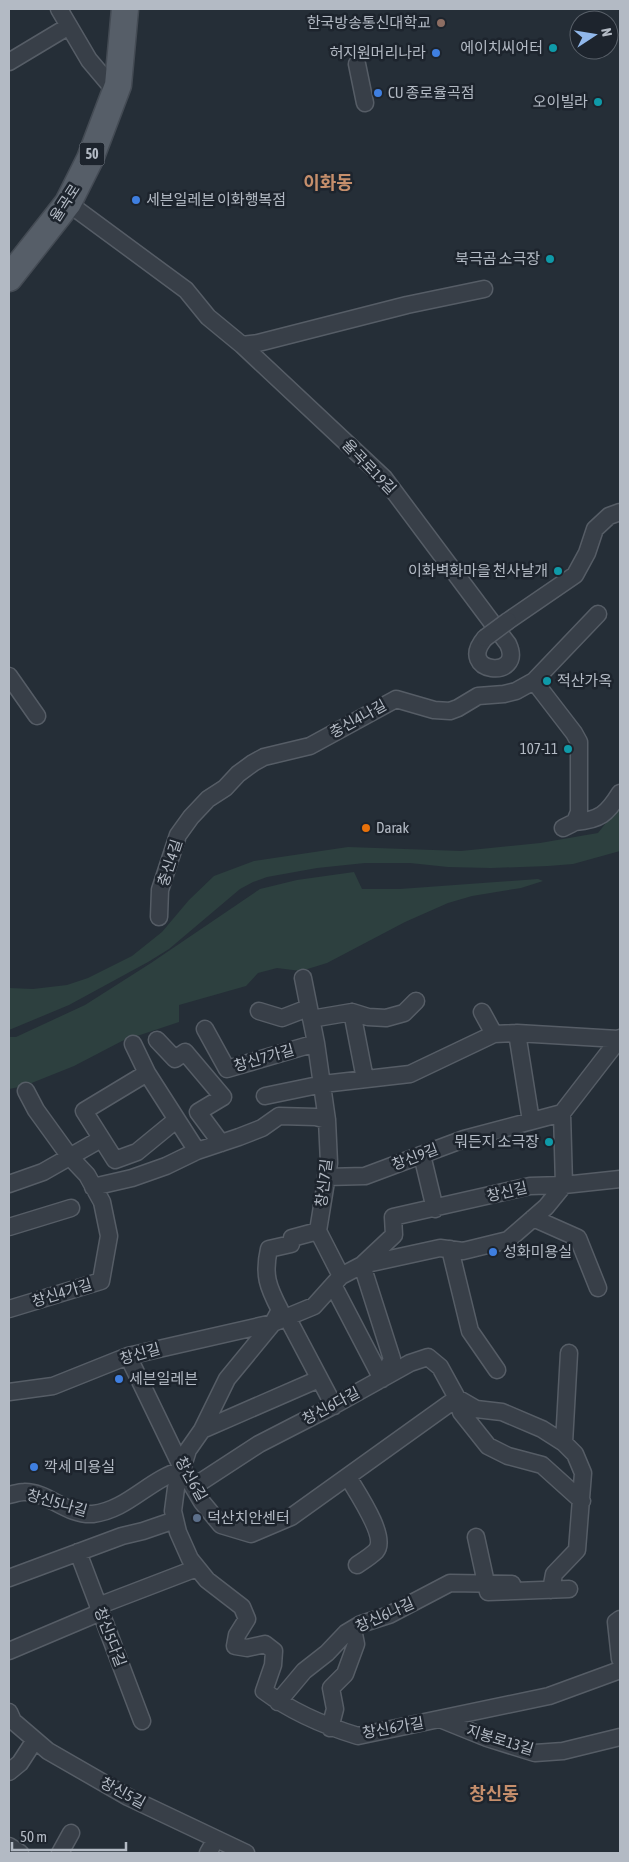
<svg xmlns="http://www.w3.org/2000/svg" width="629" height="1862" viewBox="0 0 629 1862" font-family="'Asap Condensed','Noto Sans KR',sans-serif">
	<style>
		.green { fill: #2d403f }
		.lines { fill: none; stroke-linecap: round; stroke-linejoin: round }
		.minor-casing { stroke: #565d66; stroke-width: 19 }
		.primary-casing { stroke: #444b54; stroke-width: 29 }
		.minor { stroke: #383f48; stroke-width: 16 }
		.primary { stroke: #565e68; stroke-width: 26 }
		.minor-bridge-casing { stroke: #565d66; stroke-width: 19; stroke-linecap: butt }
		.minor-bridge { stroke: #383f48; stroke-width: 16 }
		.education-dot { fill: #8d6e63; stroke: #1d242d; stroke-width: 2 }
		.culture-dot { fill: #0f9aa8; stroke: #1d242d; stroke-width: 2 }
		.shop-dot { fill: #3f7fe0; stroke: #1d242d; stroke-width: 2 }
		.food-dot { fill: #e8710a; stroke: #1d242d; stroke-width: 2 }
		.service-dot { fill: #5c6f8a; stroke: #1d242d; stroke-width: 2 }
		.labels { text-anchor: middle; stroke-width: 5; stroke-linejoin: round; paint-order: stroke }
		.shield { fill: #1d242d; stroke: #868d97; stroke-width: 1 }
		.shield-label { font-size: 14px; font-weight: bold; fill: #b3bac4 }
		.poi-label { font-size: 15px; fill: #b3bac4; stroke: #1d242d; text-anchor: end }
		.street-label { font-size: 15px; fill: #b3bac4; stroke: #1d242d }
		.quarter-label { font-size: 18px; font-weight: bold; fill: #c68f6c; stroke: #1d242d }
	</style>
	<rect width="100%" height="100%" fill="#252e37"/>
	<path class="green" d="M620 805V851L573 864 548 866 491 868 448 867 410 863H365L317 868 267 877 253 882 240 889 169 949 148 962 69 1005 9 1030V988L33 989 67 985 88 978 132 956 162 932 189 900 214 876 254 861 348 847 461 851 540 843 598 833Z
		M354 872 362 889H400L538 879 543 881 521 888 472 896 448 903 405 922 327 963 301 971 277 968 258 973 246 986 179 1005V1022L122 1041 74 1066 24 1086 9 1089V1037H16L85 1005 151 963 260 889 297 880Z"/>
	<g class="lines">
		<defs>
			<path id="minor" d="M59 9 89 60 116 92
				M9 62 69 26
				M357 64 365 103
				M68 203 186 290 208 317 242 345 384 478 508 644C525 681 455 673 485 638
				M242 345 258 343 407 305 484 289
				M508 621 575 575 587 553 595 529 609 516 620 512
				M9 676 37 716
				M534 681 574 733 579 742V812L575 822 563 828
				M575 822C600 820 607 814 620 793
				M159 917 160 890 178 835 191 817 208 799 225 788 238 774 253 763 264 757 310 746 396 699 434 710 450 711 458 708 478 696 504 694 516 691 534 681 598 614
				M303 978 316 1043 327 1120 329 1163 318 1231 341 1276
				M259 1011 282 1018 308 1008
				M352 1012 365 1079
				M482 1012 494 1034 517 1033 618 1039
				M311 1019 352 1012 368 1017 386 1018 404 1013 416 1001
				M205 1029 227 1069 316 1043
				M517 1033 531 1121
				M157 1040 175 1059 185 1052 223 1097 198 1112 221 1143
				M133 1044 147 1073 197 1151
				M147 1073 84 1111 115 1160 137 1152 176 1120
				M265 1096 323 1084 410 1074 494 1034
				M422 1155 435 1209
				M326 1177 365 1176 464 1139 562 1113
				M9 1184 43 1172 101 1139
				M93 1187 132 1178 166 1166 197 1151 239 1137 262 1128 279 1116 316 1117 327 1120
				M533 1218 578 1238 598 1288
				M9 1227 71 1208
				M318 1231 292 1238 291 1244 269 1249C263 1275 268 1287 280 1310L273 1323 227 1379 202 1430 188 1450 176 1488 173 1511 178 1532 190 1559 207 1580 242 1607 247 1619 237 1635 235 1646 247 1648 265 1644 274 1651 273 1665 264 1691C292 1712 325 1726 358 1736L549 1696 620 1670
				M450 1249 470 1331 497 1370
				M333 1285 382 1379
				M9 1309 101 1281 109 1236 102 1202 87 1175 70 1157 36 1110 26 1091
				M287 1317 334 1406
				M128 1356 183 1470 202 1502 221 1525 251 1534 291 1517 457 1398 476 1409 502 1412 542 1429 564 1443 575 1454 583 1473 577 1550 554 1574 551 1590
				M382 1379 392 1359 362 1265 394 1235 393 1217 530 1186 564 1185 620 1179
				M9 1392 53 1386 128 1356 273 1323 314 1306 341 1276 362 1265 440 1248 463 1251 508 1240 546 1207 564 1185 562 1113 620 1038
				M202 1430 319 1379
				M564 1443 569 1353
				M348 1477C356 1491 388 1537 376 1551 371 1556 363 1561 357 1565
				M193 1487 259 1444 331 1407 410 1363 428 1357 440 1367 457 1398 461 1412 488 1446 508 1456 542 1465 582 1501
				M9 1495C14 1494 19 1492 24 1492 47 1491 67 1516 93 1514 128 1510 150 1478 183 1470
				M476 1537 488 1592 569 1589
				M78 1552 142 1721
				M9 1578 122 1536 143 1531 175 1520
				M98 1606 197 1568
				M620 1619 616 1622 620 1659
				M9 1651 101 1612
				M278 1702 304 1671 327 1653 346 1633 361 1624 389 1615 450 1583 512 1584
				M9 1712 13 1721 48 1751 128 1797 246 1853
				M440 1719 487 1738 535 1753 563 1751 620 1737
				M330 1728 335 1709 331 1688 345 1674 356 1644 353 1629
				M9 1772 20 1763 35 1740
				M9 1846 20 1853
				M60 1853 71 1833
				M208 1853 216 1839"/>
			<path id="primary" d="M9 278 68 203 90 159 118 85 125 9"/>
		</defs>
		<use href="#minor" class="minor-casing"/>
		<use href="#primary" class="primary-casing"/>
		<use href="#minor" class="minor"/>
		<use href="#primary" class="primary"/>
		<defs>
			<path id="minor-bridge" d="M485 638 508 621"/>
		</defs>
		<use href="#minor-bridge" class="minor-bridge-casing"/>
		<use href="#minor-bridge" class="minor-bridge"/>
	</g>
	<circle class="education-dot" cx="441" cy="23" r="5"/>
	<g class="culture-dot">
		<circle cx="553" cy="48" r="5"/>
		<circle cx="598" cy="102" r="5"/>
		<circle cx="550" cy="259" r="5"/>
		<circle cx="558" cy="571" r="5"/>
		<circle cx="547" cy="681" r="5"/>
		<circle cx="568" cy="749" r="5"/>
		<circle cx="549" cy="1142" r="5"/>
	</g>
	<g class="shop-dot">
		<circle cx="436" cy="53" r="5"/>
		<circle cx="378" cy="93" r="5"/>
		<circle cx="136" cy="200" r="5"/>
		<circle cx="493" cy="1252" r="5"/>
		<circle cx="119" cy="1379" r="5"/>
		<circle cx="34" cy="1467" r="5"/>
	</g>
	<circle class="food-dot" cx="366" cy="828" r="5"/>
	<circle class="service-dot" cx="197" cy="1518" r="5"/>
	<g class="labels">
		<rect class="shield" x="79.5" y="142.5" width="25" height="23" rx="4"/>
		<g class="shield-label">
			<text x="92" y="159">50</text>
		</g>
		<g class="poi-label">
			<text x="431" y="28">한국방송통신대학교</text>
			<text x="543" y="53">에이치씨어터</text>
			<text x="426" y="58">허지원머리나라</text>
			<text x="388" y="98" text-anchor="start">CU 종로율곡점</text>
			<text x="588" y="107">오이빌라</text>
			<text x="146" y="205" text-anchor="start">세븐일레븐 이화행복점</text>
			<text x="540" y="264">북극곰 소극장</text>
			<text x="548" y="576">이화벽화마을 천사날개</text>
			<text x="557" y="686" text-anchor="start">적산가옥</text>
			<text x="558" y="754">107-11</text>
			<text x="376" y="833" text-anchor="start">Darak</text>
			<text x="539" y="1147">뭐든지 소극장</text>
			<text x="503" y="1257" text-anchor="start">성화미용실</text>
			<text x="129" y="1384" text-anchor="start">세븐일레븐</text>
			<text x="44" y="1472" text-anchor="start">깍세 미용실</text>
			<text x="207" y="1523" text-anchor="start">덕산치안센터</text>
		</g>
		<g class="street-label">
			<text transform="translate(65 203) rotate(-57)" y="5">율곡로</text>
			<text transform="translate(369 467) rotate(46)" y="5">율곡로19길</text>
			<text transform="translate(358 719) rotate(-29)" y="5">충신4나길</text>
			<text transform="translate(170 863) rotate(-72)" y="5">충신4길</text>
			<text transform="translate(264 1058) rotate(-16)" y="5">창신7가길</text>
			<text transform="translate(415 1157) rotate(-21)" y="5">창신9길</text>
			<text transform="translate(324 1183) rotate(-83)" y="5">창신7길</text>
			<text transform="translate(507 1192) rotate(-13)" y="5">창신길</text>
			<text transform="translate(62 1293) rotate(-17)" y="5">창신4가길</text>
			<text transform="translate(140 1354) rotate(-16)" y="5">창신길</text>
			<text transform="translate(331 1406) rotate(-28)" y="5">창신6다길</text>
			<text transform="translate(191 1479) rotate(61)" y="5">창신6길</text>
			<text transform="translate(57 1503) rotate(16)" y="5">창신5나길</text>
			<text transform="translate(385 1615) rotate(-24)" y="5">창신6나길</text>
			<text transform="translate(110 1637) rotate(69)" y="5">창신5다길</text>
			<text transform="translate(393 1728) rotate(-10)" y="5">창신6가길</text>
			<text transform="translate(500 1740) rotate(17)" y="5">지봉로13길</text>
			<text transform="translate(123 1793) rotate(28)" y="5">창신5길</text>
		</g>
		<g class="quarter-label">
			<text x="328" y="189">이화동</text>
			<text x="494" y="1800">창신동</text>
		</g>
	</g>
	<rect width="629" height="1862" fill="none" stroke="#b3bac4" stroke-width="20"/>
	<g transform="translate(594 35) rotate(78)"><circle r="24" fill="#1d242d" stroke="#596069"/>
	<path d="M0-4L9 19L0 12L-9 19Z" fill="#91b8eb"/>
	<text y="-8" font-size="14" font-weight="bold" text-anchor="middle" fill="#b3bac4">N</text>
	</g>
	<path d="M12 1842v8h114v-8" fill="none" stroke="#b3bac4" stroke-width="2.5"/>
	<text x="20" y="1842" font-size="15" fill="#b3bac4" stroke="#1d242d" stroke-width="4" paint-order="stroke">50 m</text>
</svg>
